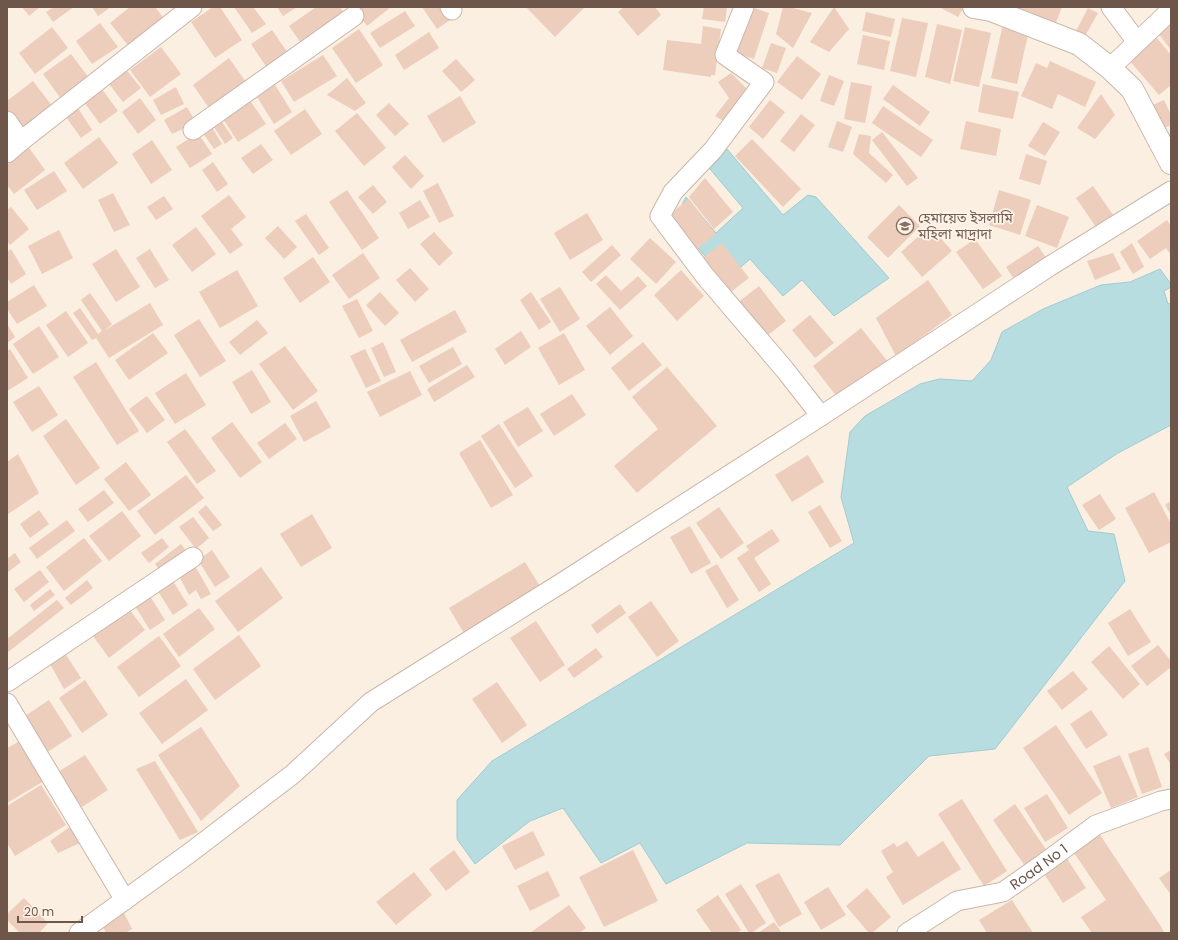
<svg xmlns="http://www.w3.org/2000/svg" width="1178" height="940" viewBox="0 0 1178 940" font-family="Poppins,'Noto Sans Bengali',sans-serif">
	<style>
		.water { fill: #b8dde1; stroke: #9fccd2 }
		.building { fill: #edcdbb }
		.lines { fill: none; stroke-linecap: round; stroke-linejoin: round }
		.minor-casing { stroke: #c9b6a9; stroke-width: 21 }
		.tertiary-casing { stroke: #c9b6a9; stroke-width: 24 }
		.minor { stroke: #fff; stroke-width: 19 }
		.tertiary { stroke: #fff; stroke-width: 22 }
		.labels { text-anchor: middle; stroke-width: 3.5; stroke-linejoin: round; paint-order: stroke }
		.education-label { font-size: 14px; fill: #785e54; stroke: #fdf3e7; text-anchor: start }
		.street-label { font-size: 14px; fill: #6e564a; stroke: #fdf3e7 }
	</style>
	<rect width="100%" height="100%" fill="#faefe1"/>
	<path class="water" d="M727 149 783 215 808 195 816 197 889 278 834 316 802 280 783 296 750 259 726 280 689 238 675 218 686 197 716 233 743 208 710 169Z
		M1160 269 1171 284V287L1164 291 1168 304 1171 303V425L1118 453 1067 487 1088 531 1114 534 1125 581 995 749 929 756 840 845 747 843 666 884 640 843 601 863 563 808 530 821 475 864 457 839V800L492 761 854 543 841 497 850 432 865 416 920 384 939 379 972 381 991 360 1002 332 1043 309 1101 285 1130 282Z"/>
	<path class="building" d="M22 7H40L29 16Z
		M54 7H74L53 22 46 12Z
		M92 7H111L98 16Z
		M130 7H155L166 21 131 49 110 23Z
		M213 7H220L242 40 215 58 191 22Z
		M234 7H253L266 24 252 33Z
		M277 7H297L283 16Z
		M316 7H340L346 16 303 46 289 26Z
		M352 7H391L367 26Z
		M422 7H446L453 18 437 29Z
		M526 7H585L555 37Z
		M624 7H655L661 15 638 36 618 12Z
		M704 7H727L725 22 702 19Z
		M751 7 769 13 754 59 736 53Z
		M783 7H789L812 13 793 48 776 34Z
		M834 7 849 29 829 52 810 42Z
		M939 7H964L958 17Z
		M1011 7H1062L1055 25Z
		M1088 8 1098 13 1085 36 1076 31Z
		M405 11 415 26 380 48 370 33Z
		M866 12 895 19 891 37 862 31Z
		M902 18 928 23 916 77 890 71Z
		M1171 22V50L1158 33Z
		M100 23 118 47 92 64 76 41Z
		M937 24 962 30 950 84 925 77Z
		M1003 24 1029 30 1017 84 991 78Z
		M703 26 721 29 715 75H711V77L663 70 667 40 701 44Z
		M52 27 68 48 35 74 19 53Z
		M965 27 991 33 979 87 953 81Z
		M359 29 383 65 356 83 332 48Z
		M272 30 290 56 269 71 251 44Z
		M429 32 439 48 404 70 395 55Z
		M863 35 890 41 884 70 857 64Z
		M1156 37 1171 55V85L1159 95 1129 60Z
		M771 43 786 48 777 73 762 68Z
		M161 47 181 74 150 97 130 70Z
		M71 54 92 82 64 103 43 74Z
		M323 55 337 76 294 102 281 81Z
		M797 56 821 74 802 100 777 82Z
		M229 58 246 82 209 108 193 85Z
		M456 59 475 80 461 92 442 71Z
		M1050 61 1096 82 1085 107 1058 94 1052 109 1021 96 1036 63 1047 68Z
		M124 67 141 88 123 102 106 80Z
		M731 73 749 91 725 122 715 116 729 98 718 82Z
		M829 75 844 81 834 106 820 101Z
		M347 78 366 103 355 111 327 95Z
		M33 81 56 111 26 134 7 110V101Z
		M851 82 872 86 865 123 844 119Z
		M983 84 1019 92 1013 119 978 112Z
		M275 85 292 112 274 124 257 97Z
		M893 85 930 112 920 126 883 99Z
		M176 87 184 104 161 115 153 100Z
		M102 89 118 111 100 124 84 102Z
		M1101 94 1115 115 1095 139 1077 128Z
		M460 96 476 123 443 143 427 116Z
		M140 98 156 120 138 134 122 112Z
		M249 99 266 124 238 142 222 117Z
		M770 100 785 112 763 139 749 127Z
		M1164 100 1171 115V125L1159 130 1148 107Z
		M389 103 409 124 395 136 376 115Z
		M883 106 933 140 921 157 872 123Z
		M187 107 196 123 172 134 164 120Z
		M78 108 92 130 81 138 66 117Z
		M305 109 322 134 291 155 274 131Z
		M357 113 386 148 364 166 335 131Z
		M801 114 815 125 794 152 780 141Z
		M220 119 233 138 225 144 212 124Z
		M837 121 852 127 843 152 828 147Z
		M966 121 1001 129 996 156 960 149Z
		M1043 122 1060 132 1045 156 1028 146Z
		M210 124 222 144 214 149 201 130Z
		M882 132 918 178 907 186 872 140Z
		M198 133 212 154 190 168 176 147Z
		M859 134 871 136 869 153 893 175 886 183 853 154Z
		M99 137 118 163 83 189 64 163Z
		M752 139 801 189 783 207 735 156Z
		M152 140 172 170 151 184 132 154Z
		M261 144 273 160 253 174 241 158Z
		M29 148 45 170 14 194 7 185V165Z
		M1026 154 1047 161 1040 185 1019 179Z
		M405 155 424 176 411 189 392 167Z
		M213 162 228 184 217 192 202 170Z
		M54 171 67 191 37 210 24 190Z
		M705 178 733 212 714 229 689 197Z
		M438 183 454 216 439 223 423 191Z
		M373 185 387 202 373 214 358 197Z
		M1093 186 1113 215 1096 227 1076 198Z
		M347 190 379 238 362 250 329 202Z
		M999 190 1031 200 1020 235 989 225Z
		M113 193 130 225 114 232 98 200Z
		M229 195 246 217 231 229 243 245 230 254 201 216Z
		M164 196 173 209 156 220 147 207Z
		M689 199 716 234 694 251 667 216Z
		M420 200 430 217 408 229 399 213Z
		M899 205 920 226 888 258 867 237Z
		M1037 205 1069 217 1057 248 1025 236Z
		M11 207 29 229 10 245 7 242V210Z
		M587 213 603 240 570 260 554 233Z
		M306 214 329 248 319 255 295 221Z
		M1167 220 1171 226V255L1166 248 1150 259 1137 241Z
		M278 226 297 247 284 259 265 238Z
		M930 226 952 251 922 277 901 252Z
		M196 227 216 254 192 272 172 245Z
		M59 230 73 258 42 274 28 246Z
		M434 232 453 253 439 266 420 244Z
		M650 238 676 262 656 284 630 259Z
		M975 239 1002 276 983 289 956 252Z
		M722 243 749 278 728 294 701 259Z
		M1132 243 1144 267 1133 274 1120 252Z
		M612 245 621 255 591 282 582 272Z
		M1038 246 1046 258 1014 279 1006 267Z
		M11 249 26 274 11 284 7 278V252Z
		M116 249 140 287 116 302 92 264Z
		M150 249 169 280 155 288 136 258Z
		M363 253 380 278 349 299 332 275Z
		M1113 253 1121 269 1095 280 1087 261Z
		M313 257 330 282 300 303 283 278Z
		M410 268 429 289 415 302 396 280Z
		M237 270 258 306 220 328 199 292Z
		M681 270 704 296 677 321 654 295Z
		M606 275 621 291 638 276 647 286 620 310 596 284Z
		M928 280 952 315 896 356 876 318Z
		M34 285 47 306 17 324 7 309V302Z
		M759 286 786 321 764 338 737 303Z
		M560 287 580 319 560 332 540 299Z
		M380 292 399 313 385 326 366 305Z
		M531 292 551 322 539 330 520 300Z
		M90 293 112 324 105 330 150 303 163 325 109 358 96 338 92 340 73 313 80 308 98 334 102 331 81 300Z
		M357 299 373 331 359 338 342 306Z
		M610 307 633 336 610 355 586 326Z
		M455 310 467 332 412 362 400 340Z
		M66 311 88 343 68 357 46 325Z
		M810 315 834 343 815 358 792 330Z
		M199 319 226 361 200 377 174 335Z
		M257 320 268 333 240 355 229 342Z
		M7 324 15 337 7 343Z
		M39 326 59 357 33 374 13 344Z
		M861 328 889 363 841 402 813 366Z
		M521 331 531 347 505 365 495 349Z
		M153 333 168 353 129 380 115 360Z
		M564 333 585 370 559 385 538 348Z
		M383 342 396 372 384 377 371 348Z
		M643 342 662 365 629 391 611 368Z
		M285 346 318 391 293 410 259 364Z
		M453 347 462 364 429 383 419 366Z
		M10 349 28 378 7 391V351Z
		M365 349 381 381 366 388 350 356Z
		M96 362 139 431 117 445 73 377Z
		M467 365 475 377 434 402 427 389Z
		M667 367 717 426 637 493 614 466 658 429 632 397Z
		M252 370 271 402 251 414 232 382Z
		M410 371 422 395 380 417 367 392Z
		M186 373 206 405 175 424 155 393Z
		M39 386 58 415 32 432 13 402Z
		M572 394 586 415 554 436 540 414Z
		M147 396 165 420 147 433 129 409Z
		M316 401 331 427 304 442 290 416Z
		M528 407 543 431 518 447 503 422Z
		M66 419 100 468 76 485 43 436Z
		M232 422 262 462 240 478 211 438Z
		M285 423 297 439 269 459 257 443Z
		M499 424 533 476 515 488 481 436Z
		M185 429 216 471 197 484 167 442Z
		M480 440 513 495 491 508 459 453Z
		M18 454 39 493 7 515V462Z
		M808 455 824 482 792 502 775 475Z
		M126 462 151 495 129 511 104 479Z
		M186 475 204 498 155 535 137 511Z
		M104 490 114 503 88 522 78 509Z
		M1154 492 1171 524V542L1149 553 1125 508Z
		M1100 494 1116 519 1099 530 1082 505Z
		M1171 501V515L1165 505Z
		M206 505 222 525 213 531 198 512Z
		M820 505 842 541 830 548 808 512Z
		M719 507 744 543 721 559 696 523Z
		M39 510 49 524 30 538 20 524Z
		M122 511 141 536 109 561 89 536Z
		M312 514 332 548 301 567 280 534Z
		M193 517 209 538 196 549 179 527Z
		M67 520 75 531 37 559 29 548Z
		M690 526 711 563 691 574 670 537Z
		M772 529 780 541 754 558 771 584 759 592 737 558 749 550 746 546Z
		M84 538 102 561 64 591 46 567Z
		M162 538 169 547 149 563 141 553Z
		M181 544 187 552 161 572 155 564Z
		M212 550 230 577 215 587 198 560Z
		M15 553 21 562 7 573V559Z
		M525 562 541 588 465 635 449 608Z
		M194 564 211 594 201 599 196 590 189 595 179 576Z
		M717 564 739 600 727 608 705 571Z
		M261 567 283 598 238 632 215 601Z
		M40 570 49 582 24 602 14 589Z
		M171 578 188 605 173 615 156 588Z
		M87 580 93 588 71 605 65 598Z
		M50 589 55 595 34 611 30 605Z
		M148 593 165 620 150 630 133 603Z
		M57 600 64 608 7 653V639Z
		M651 601 679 641 657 657 628 617Z
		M620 604 626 613 597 634 591 625Z
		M199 608 215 629 179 657 163 634Z
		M129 609 145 630 109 658 93 636Z
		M1130 609 1151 642 1128 656 1108 623Z
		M536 621 565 665 540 682 510 638Z
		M239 635 261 666 215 700 193 669Z
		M159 636 181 666 139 697 117 667Z
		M1158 645 1171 661V667L1147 686 1131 666Z
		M1109 646 1140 684 1123 699 1091 662Z
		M596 648 603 657 574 678 567 669Z
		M63 650 81 678 64 689 49 662Z
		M1073 671 1088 689 1062 710 1047 691Z
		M186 679 208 710 162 744 139 713Z
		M85 680 108 715 82 733 59 698Z
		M497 682 527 725 502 743 472 699Z
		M49 700 72 736 46 753 22 718Z
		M1091 710 1108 735 1086 749 1070 724Z
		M1056 725 1102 793 1069 815 1023 748Z
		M201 727 240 786 201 821 158 755Z
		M20 741 44 781 7 803V748Z
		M1148 747 1162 787 1142 794 1128 754Z
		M1171 750V765L1164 754Z
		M85 755 108 790 82 807 58 772Z
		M1120 755 1138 797 1111 808 1093 766Z
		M155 761 198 832 180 840 136 769Z
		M41 785 66 825 15 856 7 843V806Z
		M1047 794 1068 828 1045 842 1024 808Z
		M962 799 1007 871 984 886 938 814Z
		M1015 804 1047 851 1025 866 993 820Z
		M71 826 80 843 58 853 50 841Z
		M533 831 545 855 515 870 502 846Z
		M1098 832 1160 925 1164 932 1162 933H1092L1081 917 1106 900 1072 850Z
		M907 841 918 857 943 841 961 869 903 905 886 877 893 872 881 851 894 843 897 847Z
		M454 850 470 872 446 891 429 869Z
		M633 850 658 901 604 927 579 877Z
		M1066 857 1086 888 1063 903 1043 872Z
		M1171 870V895L1159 878Z
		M548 871 560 896 530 911 517 886Z
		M414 872 432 895 396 925 376 902Z
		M779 873 802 914 779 927 755 885Z
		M741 884 766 923 751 933H749L725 894Z
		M828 887 846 915 821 930 804 902Z
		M867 888 891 917 872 933H869L846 906Z
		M718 895 741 930 737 933H712L696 910Z
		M24 898 48 923 39 933H20L7 920V914Z
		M1012 900 1033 933H987L979 920Z
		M569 905 586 928 579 933H530Z
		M124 913 132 929 125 933H106L103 927Z
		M774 922 782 933H758Z"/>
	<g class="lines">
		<defs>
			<g id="minor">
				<path d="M450 7 452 10"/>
				<path d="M744 7 725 55 764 82 713 150 673 192 660 216 705 276 785 370 821 416"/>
				<path d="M1111 7 1137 42"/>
				<path d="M1110 68 1171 10"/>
				<path d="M7 121 21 141 7 153"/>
				<path d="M193 130 354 16"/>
				<path d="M21 141 192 7"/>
				<path d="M7 682 193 557"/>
				<path d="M7 703 125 900"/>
				<path d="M79 933 191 852 293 774 371 702 560 584 821 416 1050 266 1171 191"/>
				<path id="s1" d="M907 933 957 901 1003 892 1043 864 1096 825 1161 801 1171 799"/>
			</g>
			<path id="tertiary" d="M974 7 991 10 1079 44 1110 68 1132 89 1171 163"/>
		</defs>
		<use href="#minor" class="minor-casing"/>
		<use href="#tertiary" class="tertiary-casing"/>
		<use href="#minor" class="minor"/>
		<use href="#tertiary" class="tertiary"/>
	</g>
	<defs>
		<symbol id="school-ring" viewBox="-11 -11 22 22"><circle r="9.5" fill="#fdf3e7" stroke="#8d6e63" stroke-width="1.5"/><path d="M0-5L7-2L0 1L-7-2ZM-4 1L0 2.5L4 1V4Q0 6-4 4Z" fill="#8d6e63"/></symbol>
	</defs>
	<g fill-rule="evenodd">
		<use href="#school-ring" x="895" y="216" width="20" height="20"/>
	</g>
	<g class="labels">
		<g class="education-label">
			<text x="918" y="223">হেমায়েত ইসলামি<tspan x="918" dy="16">মহিলা মাদ্রাদা</tspan></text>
		</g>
		<g class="street-label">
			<text dy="5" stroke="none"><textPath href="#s1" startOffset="150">Road No 1</textPath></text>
		</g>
	</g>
	<rect width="1178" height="940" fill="none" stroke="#6e564a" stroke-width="16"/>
	<path d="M18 916v6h64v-6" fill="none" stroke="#6e564a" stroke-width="2"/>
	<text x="24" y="916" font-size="12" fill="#6e564a" stroke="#fdf3e7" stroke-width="3" paint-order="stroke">20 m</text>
</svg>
